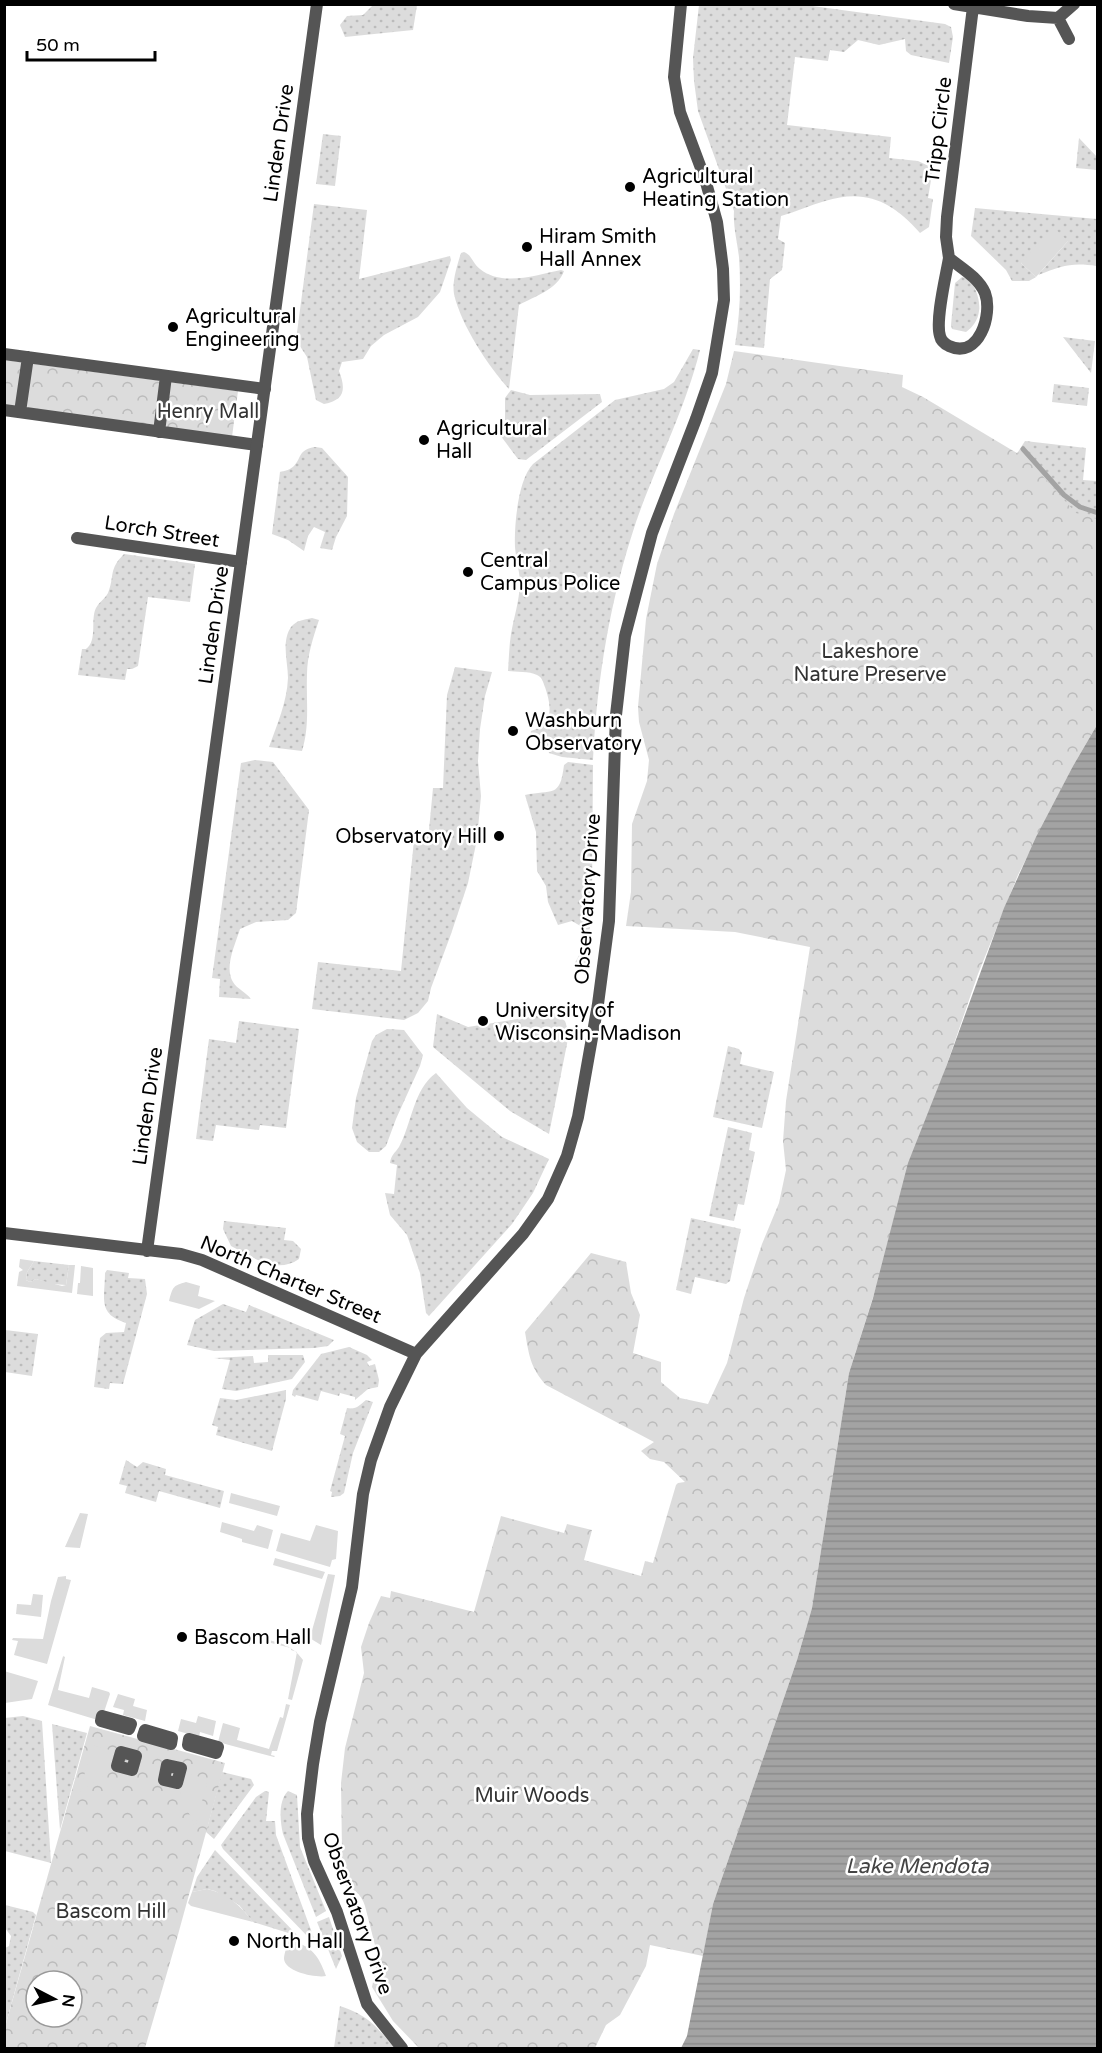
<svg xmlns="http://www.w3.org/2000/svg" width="1102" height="2053" viewBox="0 0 1102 2053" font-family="'Varela Round',sans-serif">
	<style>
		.grass { fill: url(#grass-dots) }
		.forest { fill: url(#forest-crowns); fill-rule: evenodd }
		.garden { fill: #dcdcdc }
		.water { fill: url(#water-rules) }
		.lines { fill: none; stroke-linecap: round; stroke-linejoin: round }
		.stream { stroke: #a3a3a3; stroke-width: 5 }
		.pedestrian { stroke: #555; stroke-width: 12 }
		.minor { stroke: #555; stroke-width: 12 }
		.tertiary { stroke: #555; stroke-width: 12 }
		.poi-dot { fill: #000; stroke: #fff; stroke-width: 2 }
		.labels { text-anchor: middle; stroke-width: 5; stroke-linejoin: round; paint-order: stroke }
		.street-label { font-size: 20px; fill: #000; stroke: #fff }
		.poi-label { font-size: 20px; fill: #000; stroke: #fff; text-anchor: start }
		.park-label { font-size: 20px; fill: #333; stroke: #fff }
		.water-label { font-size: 21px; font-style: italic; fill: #444; stroke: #fff }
	</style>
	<defs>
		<pattern id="grass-dots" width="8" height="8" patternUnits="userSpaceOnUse" patternTransform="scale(1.5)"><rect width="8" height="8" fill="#dcdcdc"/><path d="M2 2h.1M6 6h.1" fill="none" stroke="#bbb" stroke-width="1.8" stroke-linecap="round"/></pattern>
		<pattern id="forest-crowns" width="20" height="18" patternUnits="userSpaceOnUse" patternTransform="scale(1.5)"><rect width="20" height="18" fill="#dcdcdc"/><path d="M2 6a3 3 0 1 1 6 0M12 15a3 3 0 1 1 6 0" fill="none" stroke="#bbb"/></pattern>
		<pattern id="water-rules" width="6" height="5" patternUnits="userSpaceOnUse" patternTransform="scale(1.5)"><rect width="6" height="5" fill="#a3a3a3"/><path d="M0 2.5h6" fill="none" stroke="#8b8b8b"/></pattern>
	</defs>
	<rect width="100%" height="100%" fill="#fff"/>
	<path class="grass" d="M373 5H417L413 30 345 37 340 25 347 16 363 15Z
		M699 5H805L945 24 951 27 953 37 949 63 911 55 906 51 905 39 879 45 858 40 844 52 830 50 828 61 795 57 787 125 891 137 889 158 918 161 933 168 928 198 933 199 929 227 920 233C893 202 866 188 825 201 810 205 796 212 781 216L778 239 785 243 782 270 770 279 764 348 735 345C740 315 741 287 739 257 737 241 733 226 734 211L698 111 694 81 693 58Z
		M323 134 341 136 335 186 316 184Z
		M1079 138 1097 157V170L1076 168Z
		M314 204 367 210 359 279 450 256 451 260 440 292 418 317 384 335 371 346 363 359 342 362 339 371C346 389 345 400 324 404L316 400 307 357 296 340Z
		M975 208 1097 219V266C1071 262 1062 266 1038 275L1068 241 1021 263 1036 277 1029 281H1012L1006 270 971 236Z
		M464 252C472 255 473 264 480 269 502 287 536 275 561 270L564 271C557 290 535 296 519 305L509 389C488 366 461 325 454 294 452 281 457 266 461 253Z
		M962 277C974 279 981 300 979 311 978 320 973 327 966 332L952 329 951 325 955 283Z
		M1063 337 1095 341 1091 373Z
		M693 349 700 350C685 410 656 465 636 522 610 600 597 679 593 760L562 757 549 753 546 742 542 738 530 737 531 731C555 723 551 705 545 687 543 682 542 677 537 675 529 671 516 672 508 671 509 659 509 646 511 634 514 617 519 602 520 584 520 572 516 560 515 547 514 526 518 479 533 464L615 400 664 389 674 382Z
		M1054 384 1089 388 1087 406 1052 402Z
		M511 390 530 395 600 394 602 402 526 460 518 459 500 435 505 421V398Z
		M1025 441 1086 448 1083 480 1097 481V640L1016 455Z
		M315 447 322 448 348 477 347 516 336 537 332 550 320 548 325 532 314 527 308 536 304 551 288 540 272 534 280 472C284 471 290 470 294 466 302 457 298 450 315 447Z
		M124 554 195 564 190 602 148 597 138 666 132 669H127L125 680 78 675 82 649H86C98 640 90 620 96 608 99 602 105 599 108 593 115 576 108 570 124 554Z
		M312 618 319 620C313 638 307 656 307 675 306 701 310 725 302 751L269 747C277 725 287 702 288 678 288 662 281 642 291 627 297 620 303 620 312 618Z
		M455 667 492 672 485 696 480 729 478 761 481 796 477 839 468 883 451 934 431 988 428 1001 418 1013 404 1020 312 1009 318 962 401 971 414 840 429 830 433 788H443L447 695Z
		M255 760 273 762 309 810 296 913 288 920 256 922 240 929C235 945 224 967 233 982 237 989 246 992 251 999L219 997 220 979 212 978 241 763Z
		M568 762 593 765 592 895 587 969 573 966C581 953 586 943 582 927L572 921 558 925 548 902 546 886 537 871 536 832 525 795C552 789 560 799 564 765Z
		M554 1013 565 1021 569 1034 549 1134 510 1111 433 1047 437 1014 468 1027Z
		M239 1021 299 1029 286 1128 260 1125 259 1130 216 1125 213 1141 196 1139 209 1039 236 1043Z
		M387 1029 404 1030 423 1055 420 1066 396 1119 386 1146 379 1152H369L357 1142 352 1128 356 1098 372 1041 376 1035Z
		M728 1046 739 1049 742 1053 740 1064 774 1072 762 1128 713 1117Z
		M436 1073 467 1108 502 1137 549 1159 533 1193 512 1224 429 1316 426 1313 420 1273 407 1235 390 1215 385 1193 394 1194 397 1165 390 1163C391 1155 395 1153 399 1147 412 1123 413 1090 436 1073Z
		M728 1127 752 1133 749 1150 755 1152 744 1205 738 1204 734 1221 709 1216Z
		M691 1218 741 1229 730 1281 726 1284 695 1277 691 1294 676 1290Z
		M224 1221 286 1228 284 1240 293 1241 301 1249 299 1259C276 1275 253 1257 231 1246L223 1229Z
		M34 1261 69 1265 66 1285 51 1284 36 1279 30 1282 26 1280 27 1272Z
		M107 1270 129 1273 128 1278 145 1279 147 1294 123 1384 110 1383 109 1389 94 1387 100 1338 106 1333 124 1332 126 1323C97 1314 105 1298 105 1273Z
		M223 1304 246 1312 249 1305 334 1340 328 1346 314 1348 214 1351 187 1345 195 1320Z
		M5 1330 38 1334 32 1376 5 1372Z
		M349 1347 367 1355 372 1360 367 1362 369 1366 375 1364 379 1380 378 1387 368 1389 355 1400V1397L340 1393 339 1396 321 1391 318 1401 296 1395 295 1397 292 1395 293 1390 321 1354Z
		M268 1355H303L305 1362 292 1379 236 1391 222 1389 230 1360 214 1358 253 1356 254 1363 268 1362Z
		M286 1390V1399L272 1451 216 1435 218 1427 212 1425 220 1398 236 1400Z
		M366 1400 373 1402 353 1453 344 1493 340 1496 331 1497 332 1492 330 1491 345 1436 340 1434 347 1408C356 1410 360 1405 366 1400Z
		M126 1460 137 1467 143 1462 166 1469 165 1475 224 1491 220 1508 159 1491 156 1502 125 1493 127 1486 119 1484Z
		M23 1716 42 1721 51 1863 5 1851V1718Z
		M52 1724 87 1733 60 1830Z
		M222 1772 251 1779 254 1785 214 1839 206 1832Z
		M265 1791 269 1792 266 1821H275L276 1835 315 1941 311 1940 223 1849 221 1845 256 1797Z
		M288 1791 297 1795 300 1847 326 1911 316 1917 283 1834C280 1821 278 1801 288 1791Z
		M215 1850 298 1936 253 1922 239 1905 215 1891 207 1889 192 1892 197 1877Z
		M5 1905 33 1912 36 1915 5 2027V1948L9 1946 11 1936 5 1928Z
		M329 1917 342 1956 336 1969 317 1922Z
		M340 2006C371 2017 374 2025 395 2048H334Z"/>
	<path class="forest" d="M734 351 903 375 902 387 923 397 1027 459 1076 513 1097 519V725L1073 766 1018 875 978 974 946 1067 849 1373 812 1608 797 1660 713 1904 703 1956 650 1945 646 1966 620 2015 606 2025 595 2048H419L393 2021 372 1987 378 1957 365 1906C361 1893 353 1889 342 1883L338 1870 342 1850 341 1783 345 1748 364 1673 361 1647 369 1623 381 1596 390 1598 391 1591 474 1612 501 1516 564 1533 567 1524 592 1530 584 1560 641 1576 645 1561 653 1563 676 1485 678 1483 685 1482 664 1462 650 1459 641 1451 654 1442 546 1385C530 1367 529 1355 525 1332L591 1253 626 1262 631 1293 640 1315 633 1353 661 1362V1382L680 1398 708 1404 727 1363 744 1298 762 1244 779 1203 786 1170 783 1141 786 1101 810 947 735 932 626 926 631 892 632 824 647 781 649 760 639 722 638 707 646 619 657 564 674 514 726 384Z
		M5 360 238 391 232 437 5 405Z
		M90 1726 225 1763 176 1942 145 2048H5V2027ZM36 1981H72V2017H36Z"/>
	<path class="garden" d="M1053 227 1068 241 1036 277 1021 263Z
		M20 1259 34 1261 27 1272 26 1280 30 1282 36 1279 62 1286 66 1285 69 1265H75L72 1293 17 1286 19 1272 23 1270 19 1267Z
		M81 1266 93 1268V1296L77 1294 78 1283H80Z
		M186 1282 200 1286 198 1296 215 1301 199 1309 169 1301C173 1286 173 1286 186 1282Z
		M231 1493 280 1506 277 1516 229 1503Z
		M80 1513 88 1514 80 1548 65 1547Z
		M222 1522 254 1531 257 1525 273 1530 268 1549 242 1542V1539L220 1532Z
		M316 1525 338 1531 336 1559 332 1560 330 1567 276 1551 281 1533 310 1541Z
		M275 1558 325 1572 322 1579 273 1565Z
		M328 1574 335 1575 321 1645 303 1634V1632L311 1634Z
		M66 1576V1579L71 1580 47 1664 14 1655 18 1641 12 1640 13 1638 43 1639 51 1601 58 1577Z
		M33 1594 43 1595 41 1617 16 1614 17 1604 31 1605Z
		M256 1637C276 1642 291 1643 303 1660L292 1700 288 1699 297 1652 291 1650V1648L259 1640V1641L253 1640 249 1647 252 1638Z
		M64 1653 63 1656 65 1657 58 1690 89 1698 92 1687 109 1692 110 1694 101 1721 48 1705Z
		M4 1671 38 1681 32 1699 5 1703Z
		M118 1694 135 1699 133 1706 147 1710 145 1721 123 1715 124 1710 113 1707Z
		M286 1704 290 1705 277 1751H272L271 1755 275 1756 274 1757 218 1742 223 1723 240 1728 237 1740 269 1749 280 1717 283 1718Z
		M198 1716 216 1721 213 1736 200 1732 199 1737 178 1731 181 1719 196 1723Z
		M93 1745 120 1753 116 1766 79 1793Z
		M181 1772 208 1779 195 1828 178 1786Z
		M207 1889C227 1893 241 1906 253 1922L191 1906 188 1903 192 1892Z
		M289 1940C311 1946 318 1954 326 1976 316 1978 285 1972 284 1959 284 1954 287 1946 289 1940Z"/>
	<path class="water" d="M1097 725V2048H681L687 2036 713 1904 797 1660 812 1608 849 1373 873 1298 908 1163 946 1067 1004 908 1036 837 1073 766Z"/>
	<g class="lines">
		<path class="stream" d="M1023 449 1064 495 1080 507 1098 513"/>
		<path class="pedestrian" d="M102 1716 131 1724 129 1729 101 1721Z
			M145 1730 172 1738 171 1744 143 1736Z
			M189 1739 218 1747 216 1753 188 1745Z
			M121 1752 136 1756 132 1770 117 1766Z
			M167 1765 181 1768 177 1783 164 1780Z"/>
		<path class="minor" d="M954 4 1028 16 1058 18 1069 39
			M1058 18 1074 4
			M949 258 946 237 947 217 973 7
			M949 258C961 268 978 277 985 293 993 314 979 360 949 346 945 344 941 341 940 336 935 320 946 276 949 258Z
			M4 354 265 389
			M4 410 257 445
			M20 412 28 357
			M159 432 166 376
			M77 538 241 562"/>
		<path class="tertiary" d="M4 1233 181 1254 202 1260 416 1354
			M147 1251 317 4
			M402 2048 367 2004 337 1912 314 1861 308 1838 307 1814 313 1764 320 1722 352 1587 363 1494 371 1460 390 1407 416 1354 523 1234 548 1199 567 1156 578 1117 598 1004 609 921 616 715 625 636 652 533 696 419 712 373 724 300 723 269 717 222 705 179 680 112 674 77 681 4"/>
	</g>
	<g class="poi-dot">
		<circle cx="630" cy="187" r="6"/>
		<circle cx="527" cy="247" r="6"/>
		<circle cx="173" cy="327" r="6"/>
		<circle cx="424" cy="440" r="6"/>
		<circle cx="468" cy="572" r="6"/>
		<circle cx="513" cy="731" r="6"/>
		<circle cx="499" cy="836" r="6"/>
		<circle cx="483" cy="1021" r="6"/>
		<circle cx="182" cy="1637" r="6"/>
		<circle cx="234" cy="1941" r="6"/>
	</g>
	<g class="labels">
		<g class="street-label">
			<text transform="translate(938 130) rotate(-83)" y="7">Tripp Circle</text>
			<text transform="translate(278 143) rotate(-82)" y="7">Linden Drive</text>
			<text transform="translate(162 531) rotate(9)" y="7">Lorch Street</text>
			<text transform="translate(213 625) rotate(-82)" y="7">Linden Drive</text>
			<text transform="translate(587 899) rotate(-86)" y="7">Observatory Drive</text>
			<text transform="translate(147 1106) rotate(-82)" y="7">Linden Drive</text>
			<text transform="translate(291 1279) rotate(23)" y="7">North Charter Street</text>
			<text transform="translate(358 1913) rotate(70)" y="7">Observatory Drive</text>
		</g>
		<g class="poi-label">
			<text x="642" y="183">Agricultural<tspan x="642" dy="23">Heating Station</tspan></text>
			<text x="539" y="243">Hiram Smith<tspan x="539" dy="23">Hall Annex</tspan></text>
			<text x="185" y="323">Agricultural<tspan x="185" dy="23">Engineering</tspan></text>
			<text x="436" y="435">Agricultural<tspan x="436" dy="23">Hall</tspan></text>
			<text x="480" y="567">Central<tspan x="480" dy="23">Campus Police</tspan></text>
			<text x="525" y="727">Washburn<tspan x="525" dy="23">Observatory</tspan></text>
			<text x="487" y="843" text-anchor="end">Observatory Hill</text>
			<text x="495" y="1017">University of<tspan x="495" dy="23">Wisconsin-Madison</tspan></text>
			<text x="194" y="1644">Bascom Hall</text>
			<text x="246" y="1948">North Hall</text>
		</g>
		<g class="park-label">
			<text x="208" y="418">Henry Mall</text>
			<text x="870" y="658">Lakeshore<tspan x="870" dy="23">Nature Preserve</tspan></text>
			<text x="532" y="1802">Muir Woods</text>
			<text x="111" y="1918">Bascom Hill</text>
		</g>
		<g class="water-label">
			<text x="917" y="1873">Lake Mendota</text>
		</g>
	</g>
	<rect width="1102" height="2053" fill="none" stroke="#000000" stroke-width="12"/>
	<g transform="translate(54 1999) rotate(97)"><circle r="28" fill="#ffffff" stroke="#999999" stroke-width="1.5"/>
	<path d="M0-4.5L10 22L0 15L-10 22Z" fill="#000000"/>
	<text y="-9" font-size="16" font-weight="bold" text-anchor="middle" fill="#000000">N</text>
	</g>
	<path d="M27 51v9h128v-9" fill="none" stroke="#000000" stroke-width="3"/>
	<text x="36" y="51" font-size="18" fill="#000000" stroke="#ffffff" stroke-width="4.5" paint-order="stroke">50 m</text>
</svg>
